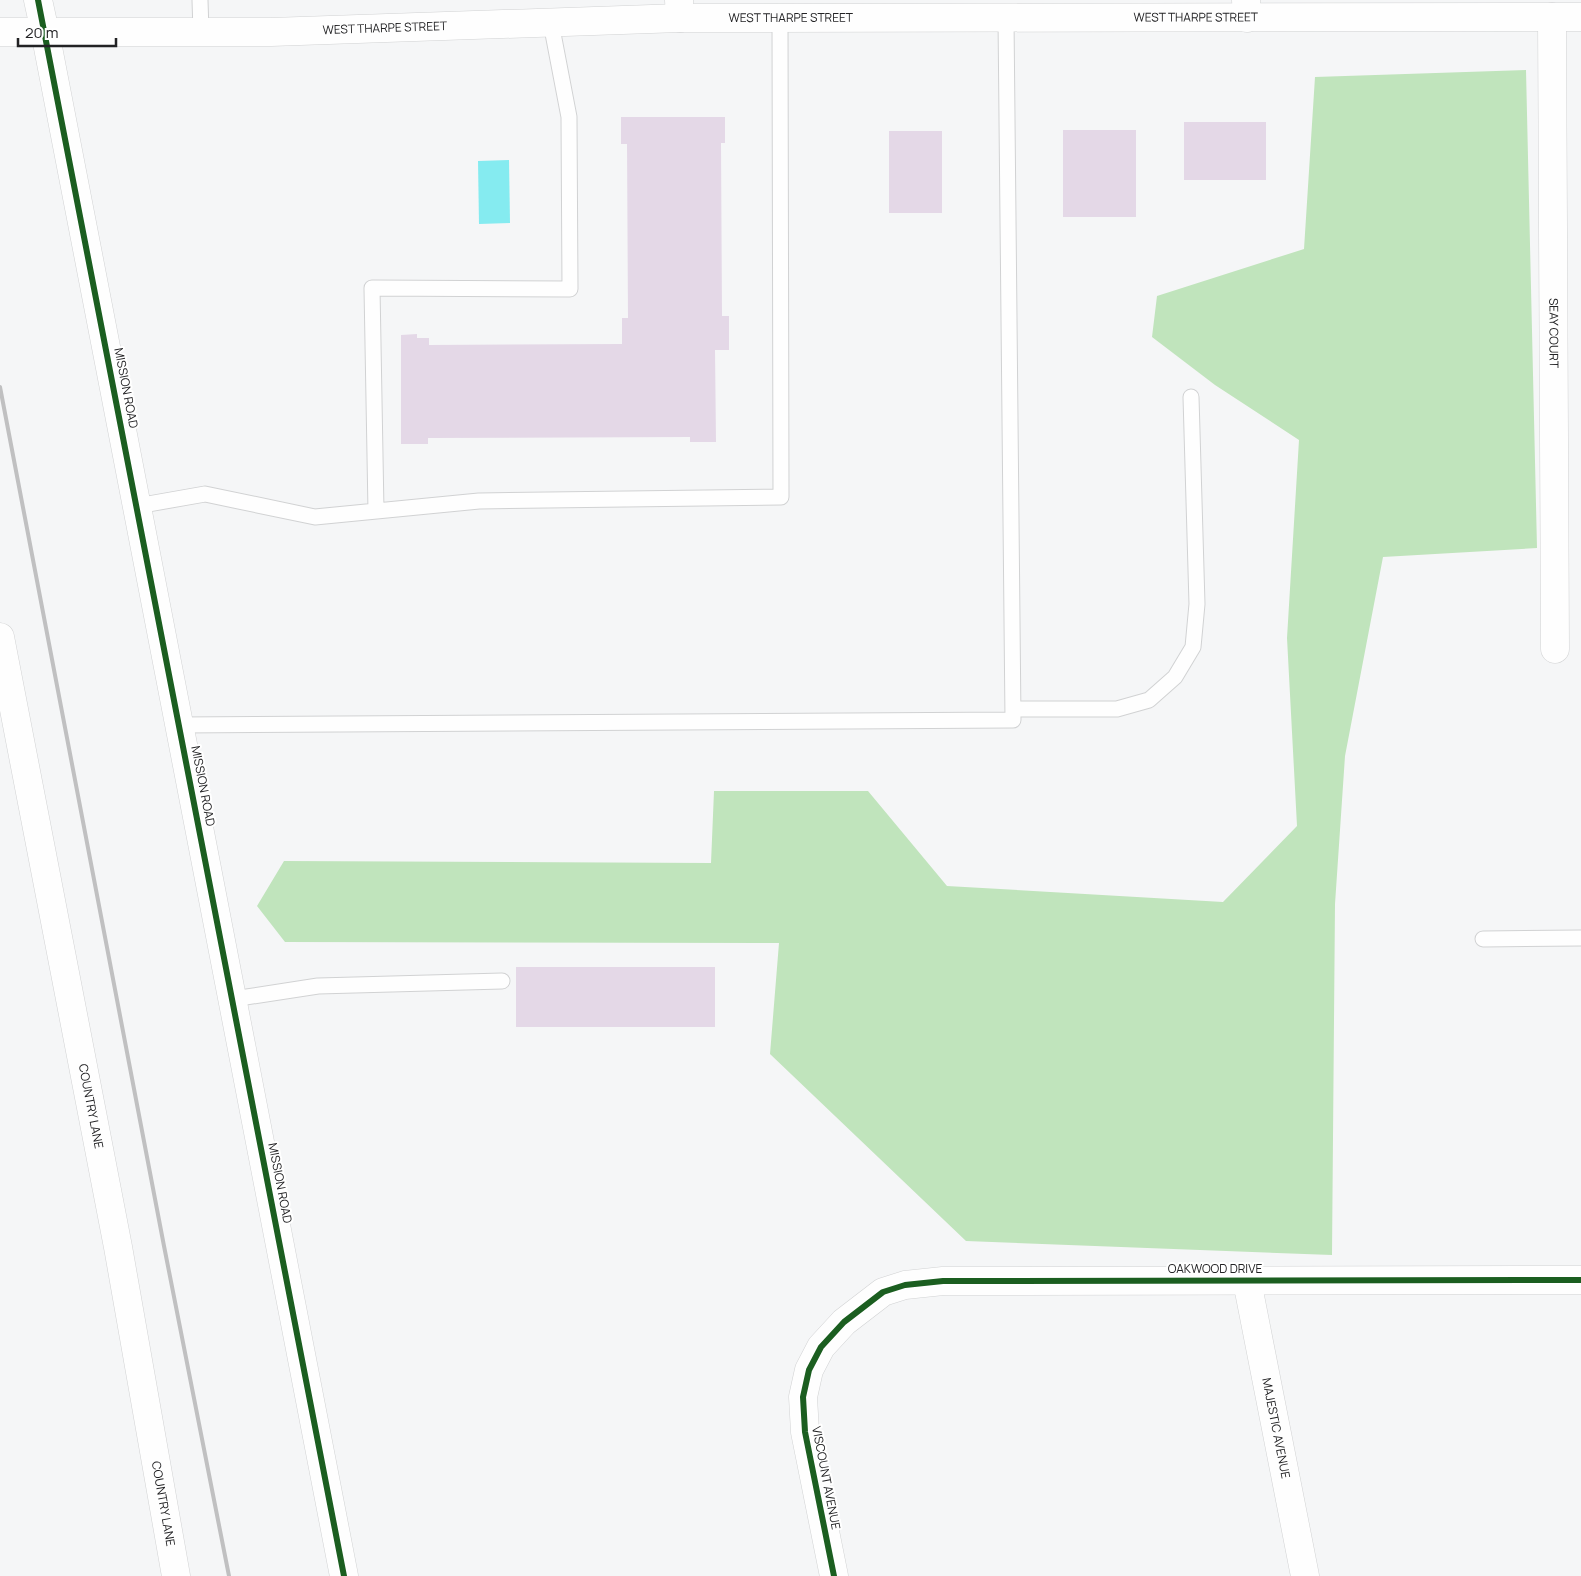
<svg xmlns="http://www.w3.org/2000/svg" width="1581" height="1576" viewBox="0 0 1581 1576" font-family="Manrope,sans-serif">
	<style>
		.forest { fill: #c0e4bc }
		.water { fill: #85ebf0 }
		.building { fill: #e4d8e7 }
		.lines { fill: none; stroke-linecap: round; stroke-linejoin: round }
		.service-casing { stroke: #d1d2d3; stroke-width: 17 }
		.minor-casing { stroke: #d1d2d3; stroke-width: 29 }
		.tertiary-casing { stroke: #d1d2d3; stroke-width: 29 }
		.secondary-casing { stroke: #d1d2d3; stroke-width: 29 }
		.service { stroke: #fefefe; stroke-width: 15 }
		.minor { stroke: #fefefe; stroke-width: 28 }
		.tertiary { stroke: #fefefe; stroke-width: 28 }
		.secondary { stroke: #fefefe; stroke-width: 28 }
		.rail { stroke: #c0c0c1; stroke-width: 4 }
		.cycleway-casing { stroke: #fff; stroke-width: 9 }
		.cycleway { stroke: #1b5e20; stroke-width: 6 }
		.labels { text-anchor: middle; stroke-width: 4; stroke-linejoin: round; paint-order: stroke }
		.street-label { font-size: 12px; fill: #222224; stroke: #fff }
	</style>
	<rect width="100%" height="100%" fill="#f5f6f7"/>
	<path class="forest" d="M1526 70 1537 548 1383 557 1345 756 1335 904 1332 1255 966 1241 770 1054 779 943 285 942 257 906 284 861 711 863 714 791H868L947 886 1223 902 1297 826 1287 638 1299 440 1215 385 1152 337 1157 296 1304 249 1315 77Z"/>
	<path class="water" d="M509 160 510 223 479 224 478 161Z"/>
	<path class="building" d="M621 117H725V143H721L722 316H729V350H715L716 442H690V437L428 438V444H401V335L417 334V338H429V345L622 344V318H628L627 144H621Z
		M1184 122H1266V180H1184Z
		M1063 130H1136V217H1063Z
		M889 131H942V213H889Z
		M516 967H715V1027H516Z"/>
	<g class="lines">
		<defs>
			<path id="service" d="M200 0 201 32
				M137 506 205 494 315 517 479 501 781 497 780 18
				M376 511 372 288 570 289 569 117 551 23
				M1013 709H1117L1149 700 1175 677 1193 647 1197 604 1191 397
				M179 725 1013 720 1006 18
				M1483 939 1581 938
				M233 999 318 986 502 981"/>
			<g id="minor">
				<path d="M679 0 680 18"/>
				<path d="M1246 0 1247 18"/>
				<path id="s1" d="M1552 17 1555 649"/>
				<path id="s2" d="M0 637 118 1247 176 1576"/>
				<path id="s3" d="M1247 1281 1305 1576"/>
				<path d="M834 1576 805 1432 803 1397 809 1370 821 1347 844 1322 883 1292 905 1285 943 1281 1581 1280"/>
			</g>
			<path id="tertiary" d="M38 0 45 32"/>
			<g id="secondary">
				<path id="s4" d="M0 32H271L680 18 1581 17"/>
				<path d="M45 32 344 1576"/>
			</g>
		</defs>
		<use href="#service" class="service-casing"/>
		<use href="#minor" class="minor-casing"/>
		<use href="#tertiary" class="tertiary-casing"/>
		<use href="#secondary" class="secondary-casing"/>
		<use href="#service" class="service"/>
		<use href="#minor" class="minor"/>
		<use href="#tertiary" class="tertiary"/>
		<use href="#secondary" class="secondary"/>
		<path class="rail" d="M0 387 164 1246 229 1576"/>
		<defs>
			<path id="cycleway" d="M38 0 344 1576
				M834 1576 805 1432 803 1397 809 1370 821 1347 844 1322 883 1292 905 1285 943 1281 1581 1280"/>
		</defs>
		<use href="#cycleway" class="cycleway-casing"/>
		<use href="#cycleway" class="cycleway"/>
	</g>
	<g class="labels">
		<g class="street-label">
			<text dy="4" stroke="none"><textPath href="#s4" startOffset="791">WEST THARPE STREET</textPath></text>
			<text dy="4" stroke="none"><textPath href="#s4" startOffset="1196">WEST THARPE STREET</textPath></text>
			<text dy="4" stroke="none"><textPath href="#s4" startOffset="385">WEST THARPE STREET</textPath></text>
			<text dy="4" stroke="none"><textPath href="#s1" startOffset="316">SEAY COURT</textPath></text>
			<text transform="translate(126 388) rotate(79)" y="4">MISSION ROAD</text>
			<text transform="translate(203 786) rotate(79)" y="4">MISSION ROAD</text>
			<text dy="4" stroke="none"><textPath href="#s2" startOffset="478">COUNTRY LANE</textPath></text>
			<text transform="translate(280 1183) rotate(79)" y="4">MISSION ROAD</text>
			<text x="1215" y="1273">OAKWOOD DRIVE</text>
			<text dy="4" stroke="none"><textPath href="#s3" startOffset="150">MAJESTIC AVENUE</textPath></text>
			<text transform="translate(826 1478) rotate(79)" y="4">VISCOUNT AVENUE</text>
			<text dy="4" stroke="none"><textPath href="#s2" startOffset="882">COUNTRY LANE</textPath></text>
		</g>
	</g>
	<path d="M18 38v8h98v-8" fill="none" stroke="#222224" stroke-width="2.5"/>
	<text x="25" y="38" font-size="15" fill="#222224" stroke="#ffffff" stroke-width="4" paint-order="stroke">20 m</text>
</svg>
